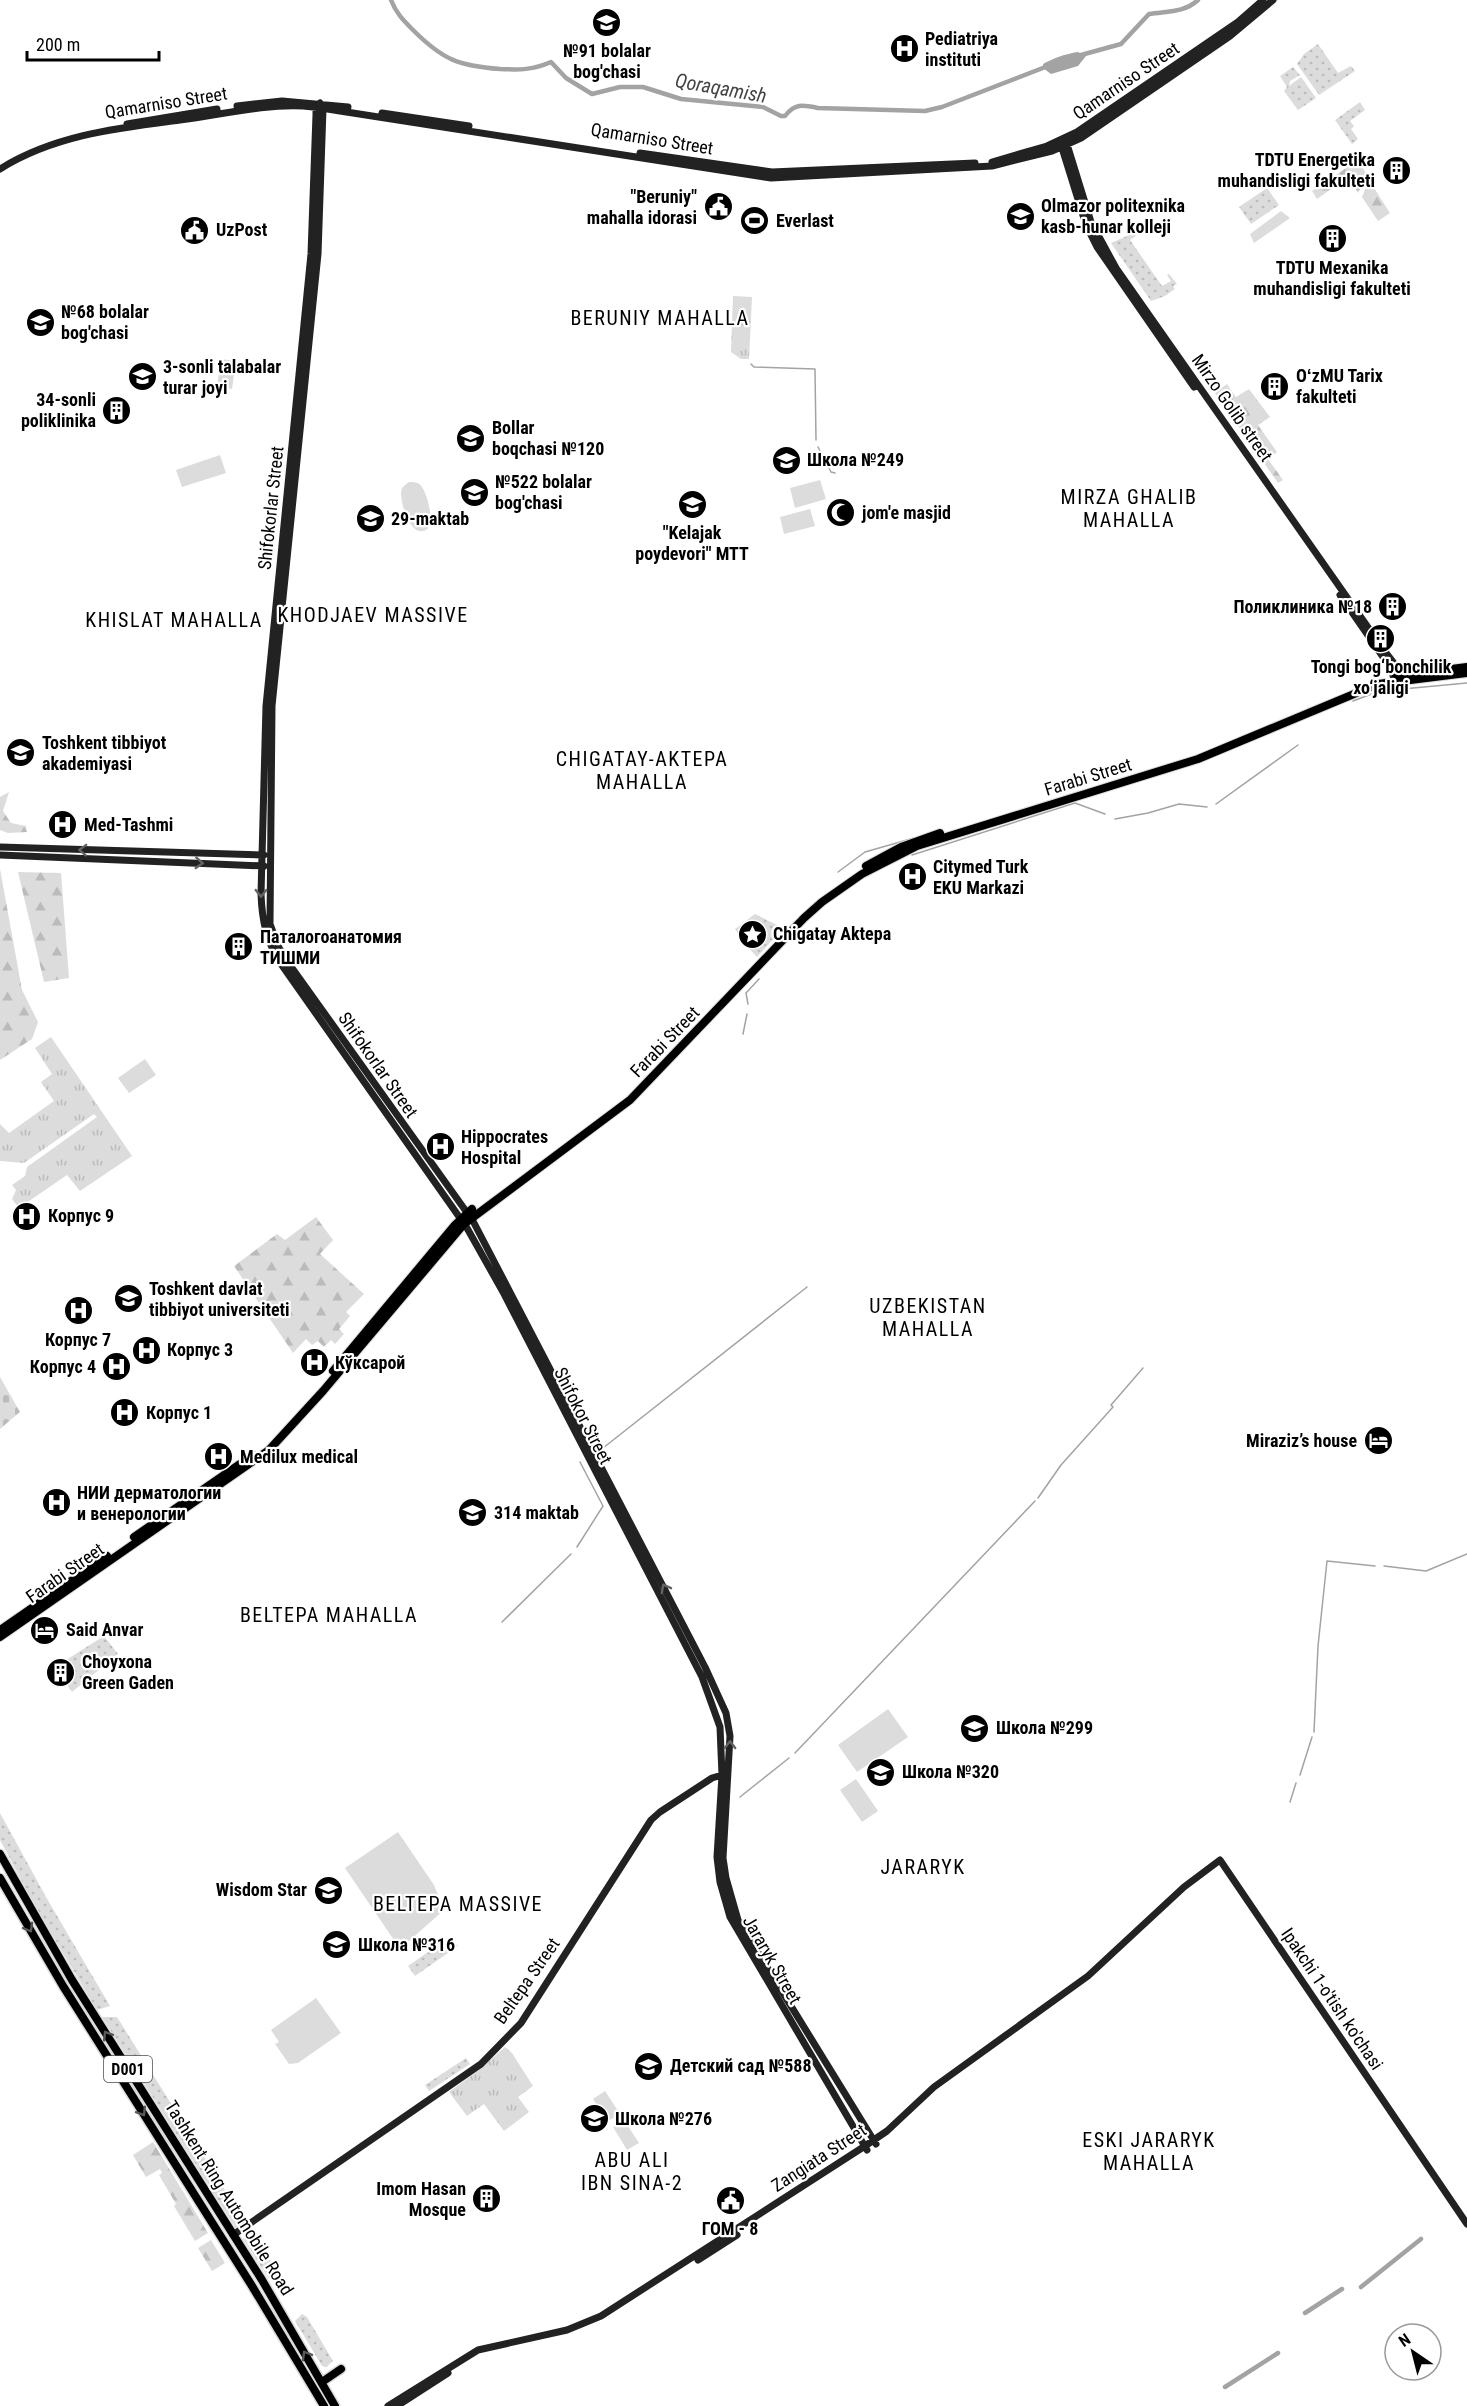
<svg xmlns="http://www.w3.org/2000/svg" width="1467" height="2406" viewBox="0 0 1467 2406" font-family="'Roboto Condensed',sans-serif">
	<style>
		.grass { fill: url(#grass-dots) }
		.forest { fill: url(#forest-firs) }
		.cemetery { fill: url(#cemetery-stones) }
		.park { fill: url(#park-tufts) }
		.pitch { fill: #dcdcdc }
		.water { fill: #a3a3a3 }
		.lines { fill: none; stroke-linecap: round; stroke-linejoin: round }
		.stream { stroke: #a3a3a3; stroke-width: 1.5 }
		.canal { stroke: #a3a3a3; stroke-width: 4.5 }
		.primary-casing { stroke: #dbdbdb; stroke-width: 10 }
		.highway-casing { stroke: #dbdbdb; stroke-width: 11 }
		.secondary { stroke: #222; stroke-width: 7 }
		.primary { stroke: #000; stroke-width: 8 }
		.highway { stroke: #000; stroke-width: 8 }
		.oneway { stroke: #646464 }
		.oneway2 { stroke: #595959 }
		.labels { text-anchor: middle; stroke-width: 4.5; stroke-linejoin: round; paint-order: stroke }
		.shield { fill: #fff; stroke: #4c4c4c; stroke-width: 1.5 }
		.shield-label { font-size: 16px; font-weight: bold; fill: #000 }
		.poi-label { font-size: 18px; font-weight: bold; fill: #000; stroke: #fff; text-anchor: start }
		.street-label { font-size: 18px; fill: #000; stroke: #fff }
		.water-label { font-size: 20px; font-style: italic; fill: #444; stroke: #fff }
		.neighbourhood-label { font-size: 20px; letter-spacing: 1.5px; fill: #000; stroke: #fff }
	</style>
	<defs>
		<pattern id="grass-dots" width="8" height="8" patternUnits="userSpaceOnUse" patternTransform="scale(1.5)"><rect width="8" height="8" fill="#dcdcdc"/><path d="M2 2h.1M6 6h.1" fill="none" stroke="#bbb" stroke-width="1.8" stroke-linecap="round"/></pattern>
		<pattern id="forest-firs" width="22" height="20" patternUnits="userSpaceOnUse" patternTransform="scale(1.5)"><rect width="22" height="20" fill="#dcdcdc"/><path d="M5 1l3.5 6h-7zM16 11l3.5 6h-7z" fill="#bbb"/></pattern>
		<pattern id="cemetery-stones" width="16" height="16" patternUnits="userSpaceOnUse" patternTransform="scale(1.5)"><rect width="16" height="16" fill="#dcdcdc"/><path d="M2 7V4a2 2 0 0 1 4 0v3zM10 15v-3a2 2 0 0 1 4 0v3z" fill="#bbb"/></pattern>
		<pattern id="park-tufts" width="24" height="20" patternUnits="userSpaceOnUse" patternTransform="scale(1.5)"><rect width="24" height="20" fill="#dcdcdc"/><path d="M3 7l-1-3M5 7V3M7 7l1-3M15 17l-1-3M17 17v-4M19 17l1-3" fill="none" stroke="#bbb"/></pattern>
	</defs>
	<rect width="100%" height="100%" fill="#fff"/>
	<path class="grass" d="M1318 44 1338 73 1351 66 1355 71 1319 95 1297 64 1304 54Z
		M1293 67 1300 75 1290 81 1289 86 1301 77 1316 98 1298 110 1284 91 1287 87 1280 76Z
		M1360 102 1365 110 1350 121 1354 126 1351 129 1358 139 1352 144 1335 120Z
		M1267 188 1279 205 1251 224 1239 207Z
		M1136 232 1140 233 1130 240 1162 286 1171 281 1167 275 1169 274 1177 284 1173 286 1175 289 1165 296 1151 301 1111 243Z
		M755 914 783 928 757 957 743 942 735 929Z
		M104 1636 118 1654 72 1692 55 1667Z
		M0 1813 46 1897 110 2006 97 2010 34 1904 0 1840Z
		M451 1936 458 1946 415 1976 408 1966Z
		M59 1967 173 2149 170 2150 57 1969Z
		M102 2017H117L243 2219 242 2224 236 2228Z
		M466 2058 470 2064 429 2091 425 2085Z
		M249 2232 252 2233 279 2274 273 2280 269 2279 243 2239Z
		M302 2314 307 2317 333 2361 326 2367 322 2366 295 2321Z"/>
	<path class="forest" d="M1358 160 1367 175 1358 193 1348 177 1317 199 1312 191Z
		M1369 180 1390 213 1378 221 1362 197Z
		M1281 211 1290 218 1254 243 1250 234Z
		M1227 384 1236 397 1249 389 1270 417 1258 425 1277 452 1268 459 1283 480 1278 483 1215 393Z
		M9 792 3 811 11 823 26 826 27 832 8 833 0 830V797Z
		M0 869 22 990 38 1022 32 1039 0 1060Z
		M18 872 61 873 69 978 44 982Z
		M316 1217 333 1240 320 1254 364 1294 346 1312 350 1316 339 1329 344 1334 335 1344 331 1340 324 1347 318 1341 312 1345 306 1339 293 1353 234 1266 277 1234 285 1240Z
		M153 2142 208 2233 195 2241 174 2206 176 2204 159 2175 162 2173 160 2169 146 2177 133 2155Z
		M211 2240 225 2263 212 2271 198 2248Z"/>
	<path class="cemetery" d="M0 1377 20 1412 0 1429Z"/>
	<path class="park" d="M733 296 752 297 749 359H741L731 352Z
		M51 1037 132 1156 80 1191 67 1175 19 1208 12 1199 16 1190 12 1185 25 1176 27 1167 97 1117 94 1114 24 1163 0 1161V1124L9 1133 54 1101 41 1082 52 1074 35 1048Z
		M505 2047 512 2053 533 2086 518 2097 529 2112 504 2131 484 2104 467 2116 449 2092 479 2070Z"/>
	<path class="pitch" d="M221 359 236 361 232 389 217 386Z
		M220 455 226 473 182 487 176 470Z
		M820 480 826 499 795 508 790 488Z
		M409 482C414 482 419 482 422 487 427 494 436 524 426 530 410 538 401 504 401 493 401 487 405 485 409 482Z
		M810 509 815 526 784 534 780 517Z
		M145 1059 156 1075 129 1093 118 1078Z
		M888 1709 908 1737 857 1772 838 1745Z
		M856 1779 878 1811 862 1822 840 1790Z
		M398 1832 434 1885 444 1910 400 1949 345 1868Z
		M316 1998 341 2033 298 2063 289 2064 275 2044 279 2042 271 2030Z
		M605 2091 620 2114 608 2121 593 2099Z
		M624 2120 639 2143 627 2150 613 2127Z"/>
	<path class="water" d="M1078 52 1086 56 1078 66 1051 74 1043 68V64C1054 58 1065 54 1078 52Z"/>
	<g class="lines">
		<path class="stream" d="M751 364 754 367 815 369 816 440
			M818 447 831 472 835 473
			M1381 691 1467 683
			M1353 701 1377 692
			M1216 804 1298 745
			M1115 819 1148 813 1179 804 1207 807
			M912 855 1075 803 1105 814
			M838 872 865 852 914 838
			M748 1004 746 993 759 979
			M743 1034 747 1014
			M598 1452 807 1287
			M1038 1498 1061 1465 1113 1407 1111 1405 1143 1368
			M577 1547 603 1506 580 1462
			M1384 1566 1426 1571 1467 1554
			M502 1622 571 1554
			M1314 1732 1318 1646 1327 1561 1375 1566
			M795 1753 1035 1501
			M1300 1775 1312 1737
			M740 1797 789 1758
			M1290 1802 1296 1783"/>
		<path class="canal" d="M391 0C396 13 403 20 413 30 443 60 459 66 500 69 520 70 533 70 551 62L566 78 592 94 620 87H643L681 99 763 107 781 116H785C795 103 803 105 818 108L925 111 942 107 1048 66
			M1081 55 1121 44 1149 14C1167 11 1184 13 1198 0
			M1361 2287 1421 2239
			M1305 2313 1342 2289
			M1225 2387 1278 2353"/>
		<defs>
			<path id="primary" d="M1396 676 1467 667
				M866 866 901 847 940 833
				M333 1371 454 1226 472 1209
				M134 1537 253 1455
				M0 1630 107 1556
				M0 1637 269 1450 323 1391 464 1224 630 1100 804 918 822 902 862 874 917 846 1198 759 1378 684 1467 673"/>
			<path id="highway" d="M0 1854 72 1980 262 2280 335 2406
				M0 1878 63 1986 252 2286 324 2406
				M322 2382 341 2369"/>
		</defs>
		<use href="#primary" class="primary-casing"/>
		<use href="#highway" class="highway-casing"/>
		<path class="secondary" d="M320 103 316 108V115L311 254 266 706 261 894C262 920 266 941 281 964L467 1228 503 1292 702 1677 720 1727 722 1775 717 1857 720 1882 730 1917 867 2150
			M320 103 323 109 318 254 272 706 270 924 278 946 287 961 473 1221 705 1667 726 1713 730 1736 723 1858 726 1878 738 1920 876 2144
			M237 106 282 101 348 107
			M382 113 469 126
			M127 124 217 109
			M1066 141 1091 222 1116 268 1386 653 1396 666 1409 675
			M1063 144 1062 148 1086 225 1097 247 1194 387
			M640 153 772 172 975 163
			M992 162 1047 146 1077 132 1238 22 1263 0
			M0 169C54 135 118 128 180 120 221 115 262 104 303 106 315 107 328 109 340 111L771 178 992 166 1052 151 1081 138 1230 36 1273 0
			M1340 595 1390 667 1395 681
			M0 847 264 855
			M0 855 264 866
			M233 2235 481 2064 521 2023 651 1820 660 1812 712 1778 722 1775
			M698 2260 737 2235
			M388 2406 478 2350 567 2330 601 2316 865 2146 887 2131 934 2087 1088 1976 1184 1887 1220 1860 1467 2224
			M397 2406 448 2373"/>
		<use href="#primary" class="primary"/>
		<use href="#highway" class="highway"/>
	</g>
	<defs><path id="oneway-chevron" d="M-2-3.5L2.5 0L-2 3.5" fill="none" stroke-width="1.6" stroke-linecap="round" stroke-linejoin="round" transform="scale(1.5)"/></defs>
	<g class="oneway">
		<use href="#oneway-chevron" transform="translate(83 850) rotate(-178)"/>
		<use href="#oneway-chevron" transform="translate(199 863) rotate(3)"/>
		<use href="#oneway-chevron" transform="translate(261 893) rotate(90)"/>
		<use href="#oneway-chevron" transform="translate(665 1588) rotate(-118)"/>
		<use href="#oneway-chevron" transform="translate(730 1745) rotate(-89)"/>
	</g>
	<g class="oneway2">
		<use href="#oneway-chevron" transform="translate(29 1928) rotate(60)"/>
		<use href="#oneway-chevron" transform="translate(107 2035) rotate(-122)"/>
		<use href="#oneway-chevron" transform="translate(142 2112) rotate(58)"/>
		<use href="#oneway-chevron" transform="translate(306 2355) rotate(-120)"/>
	</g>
	<defs>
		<symbol id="school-disc" viewBox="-11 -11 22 22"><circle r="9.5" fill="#000" stroke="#fff"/><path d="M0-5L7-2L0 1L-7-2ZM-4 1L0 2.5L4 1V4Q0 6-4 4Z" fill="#fff"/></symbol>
		<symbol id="hospital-disc" viewBox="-11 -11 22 22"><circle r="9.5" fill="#000" stroke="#fff"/><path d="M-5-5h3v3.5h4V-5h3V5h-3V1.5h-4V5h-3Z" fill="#fff"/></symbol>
		<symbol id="building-disc" viewBox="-11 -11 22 22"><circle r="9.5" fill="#000" stroke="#fff"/><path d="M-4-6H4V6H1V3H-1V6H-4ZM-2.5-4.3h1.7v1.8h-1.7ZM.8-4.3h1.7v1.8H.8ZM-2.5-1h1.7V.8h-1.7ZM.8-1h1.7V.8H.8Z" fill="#fff"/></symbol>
		<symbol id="civic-disc" viewBox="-11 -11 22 22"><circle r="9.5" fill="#000" stroke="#fff"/><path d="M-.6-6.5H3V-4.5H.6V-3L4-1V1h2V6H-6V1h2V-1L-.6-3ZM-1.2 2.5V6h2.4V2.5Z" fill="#fff"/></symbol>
		<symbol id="university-disc" viewBox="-11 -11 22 22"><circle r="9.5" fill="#000" stroke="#fff"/><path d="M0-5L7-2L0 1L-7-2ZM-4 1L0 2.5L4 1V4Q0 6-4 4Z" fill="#fff"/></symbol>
		<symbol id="stadium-disc" viewBox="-11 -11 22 22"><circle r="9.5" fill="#000" stroke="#fff"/><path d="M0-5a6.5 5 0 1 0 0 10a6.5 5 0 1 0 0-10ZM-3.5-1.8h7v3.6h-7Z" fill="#fff"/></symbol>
		<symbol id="mosque-disc" viewBox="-11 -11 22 22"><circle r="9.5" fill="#000" stroke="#fff"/><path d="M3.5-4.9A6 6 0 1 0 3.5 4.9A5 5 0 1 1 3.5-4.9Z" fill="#fff"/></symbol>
		<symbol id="sight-disc" viewBox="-11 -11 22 22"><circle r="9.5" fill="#000" stroke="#fff"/><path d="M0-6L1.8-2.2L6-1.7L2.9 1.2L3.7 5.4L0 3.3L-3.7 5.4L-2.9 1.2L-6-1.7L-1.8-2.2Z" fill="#fff"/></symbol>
		<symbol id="hotel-disc" viewBox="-11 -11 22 22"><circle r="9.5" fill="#000" stroke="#fff"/><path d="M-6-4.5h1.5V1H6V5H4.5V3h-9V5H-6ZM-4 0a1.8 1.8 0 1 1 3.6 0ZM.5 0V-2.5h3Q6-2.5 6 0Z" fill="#fff"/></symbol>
	</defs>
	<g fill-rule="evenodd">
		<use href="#school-disc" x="590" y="6" width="33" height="33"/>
		<use href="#hospital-disc" x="888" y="32" width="33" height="33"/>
		<use href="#building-disc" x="1380" y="154" width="33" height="33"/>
		<use href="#civic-disc" x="702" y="190" width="33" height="33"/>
		<use href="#university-disc" x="1004" y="200" width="33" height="33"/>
		<use href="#stadium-disc" x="738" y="204" width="33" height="33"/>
		<use href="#civic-disc" x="178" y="214" width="33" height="33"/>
		<use href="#building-disc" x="1316" y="222" width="33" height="33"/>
		<use href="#school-disc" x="24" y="306" width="33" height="33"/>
		<use href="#university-disc" x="126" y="360" width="33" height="33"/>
		<use href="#building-disc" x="1258" y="370" width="33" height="33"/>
		<use href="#building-disc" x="100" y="394" width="33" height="33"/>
		<use href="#school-disc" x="454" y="422" width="33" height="33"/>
		<use href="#school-disc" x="770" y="444" width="33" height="33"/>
		<use href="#school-disc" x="458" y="476" width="33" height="33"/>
		<use href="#school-disc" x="676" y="488" width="33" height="33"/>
		<use href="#mosque-disc" x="824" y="496" width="33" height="33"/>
		<use href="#school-disc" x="354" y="502" width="33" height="33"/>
		<use href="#building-disc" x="1376" y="590" width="33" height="33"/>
		<use href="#building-disc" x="1364" y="622" width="33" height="33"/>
		<use href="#university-disc" x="4" y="736" width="33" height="33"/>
		<use href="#hospital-disc" x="46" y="808" width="33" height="33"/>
		<use href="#hospital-disc" x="896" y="860" width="33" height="33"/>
		<use href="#sight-disc" x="736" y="918" width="33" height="33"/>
		<use href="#building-disc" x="222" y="930" width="33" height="33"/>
		<use href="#hospital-disc" x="424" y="1130" width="33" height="33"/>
		<use href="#hospital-disc" x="10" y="1200" width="33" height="33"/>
		<use href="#university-disc" x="112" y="1282" width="33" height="33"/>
		<use href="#hospital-disc" x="62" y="1294" width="33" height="33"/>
		<use href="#hospital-disc" x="130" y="1334" width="33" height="33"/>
		<use href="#hospital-disc" x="298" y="1346" width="33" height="33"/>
		<use href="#hospital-disc" x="100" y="1350" width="33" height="33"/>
		<use href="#hospital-disc" x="108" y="1396" width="33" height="33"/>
		<use href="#hotel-disc" x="1362" y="1424" width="33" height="33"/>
		<use href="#hospital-disc" x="202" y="1440" width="33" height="33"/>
		<use href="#hospital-disc" x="40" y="1486" width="33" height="33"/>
		<use href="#school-disc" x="456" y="1496" width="33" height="33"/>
		<use href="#hotel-disc" x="28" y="1614" width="33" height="33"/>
		<use href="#building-disc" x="44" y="1656" width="33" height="33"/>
		<use href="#school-disc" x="958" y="1712" width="33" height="33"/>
		<use href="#school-disc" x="864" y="1756" width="33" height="33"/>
		<use href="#school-disc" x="312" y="1874" width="33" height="33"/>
		<use href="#school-disc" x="320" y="1928" width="33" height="33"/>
		<use href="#school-disc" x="632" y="2050" width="33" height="33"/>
		<use href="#school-disc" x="578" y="2102" width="33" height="33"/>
		<use href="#building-disc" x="470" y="2182" width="33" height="33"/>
		<use href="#civic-disc" x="714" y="2184" width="33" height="33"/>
	</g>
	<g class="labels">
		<rect class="shield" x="104" y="2056" width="48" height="26" rx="4.5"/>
		<g class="shield-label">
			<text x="128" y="2075">D001</text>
		</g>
		<g class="poi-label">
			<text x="925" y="45">Pediatriya<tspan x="925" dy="21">instituti</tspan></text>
			<text x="607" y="57" text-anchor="middle">№91 bolalar<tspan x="607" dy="21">bog'chasi</tspan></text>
			<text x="1375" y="166" text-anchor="end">TDTU Energetika<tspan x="1375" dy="21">muhandisligi fakulteti</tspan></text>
			<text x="697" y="203" text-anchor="end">"Beruniy"<tspan x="697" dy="21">mahalla idorasi</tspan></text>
			<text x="1041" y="212">Оlmazor politexnika<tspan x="1041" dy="21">kasb-hunar kolleji</tspan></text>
			<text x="776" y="227">Everlast</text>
			<text x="216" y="236">UzPost</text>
			<text x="1332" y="274" text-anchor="middle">TDTU Mexanika<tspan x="1332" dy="21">muhandisligi fakulteti</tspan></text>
			<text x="61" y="318">№68 bolalar<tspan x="61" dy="21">bog'chasi</tspan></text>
			<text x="163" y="373">3-sonli talabalar<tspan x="163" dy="21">turar joyi</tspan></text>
			<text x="1296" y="382">OʻzMU Tarix<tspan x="1296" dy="21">fakulteti</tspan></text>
			<text x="96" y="406" text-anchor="end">34-sonli<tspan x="96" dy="21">poliklinika</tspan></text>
			<text x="492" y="434">Bollar<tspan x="492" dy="21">boqchasi №120</tspan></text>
			<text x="807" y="466">Школа №249</text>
			<text x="495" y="488">№522 bolalar<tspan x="495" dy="21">bog'chasi</tspan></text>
			<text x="862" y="519">jom'e masjid</text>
			<text x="391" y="525">29-maktab</text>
			<text x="692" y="539" text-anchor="middle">"Kelajak<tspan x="692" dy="21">poydevori" MTT</tspan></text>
			<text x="1372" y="613" text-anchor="end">Поликлиника №18</text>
			<text x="1381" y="673" text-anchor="middle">Tongi bog‘bonchilik<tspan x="1381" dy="21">xo‘jaligi</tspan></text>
			<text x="42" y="749">Toshkent tibbiyot<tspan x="42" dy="21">akademiyasi</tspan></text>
			<text x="84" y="831">Med-Tashmi</text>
			<text x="933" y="873">Citymed Turk<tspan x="933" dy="21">EKU Markazi</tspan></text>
			<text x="773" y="940">Chigatay Aktepa</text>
			<text x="260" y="943">Паталогоанатомия<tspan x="260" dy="21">ТИШМИ</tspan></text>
			<text x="461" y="1143">Hippocrates<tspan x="461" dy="21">Hospital</tspan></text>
			<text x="48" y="1222">Корпус 9</text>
			<text x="149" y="1295">Toshkent davlat<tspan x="149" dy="21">tibbiyot universiteti</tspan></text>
			<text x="78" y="1346" text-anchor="middle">Корпус 7</text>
			<text x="167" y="1356">Корпус 3</text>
			<text x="335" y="1369">Кўксарой</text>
			<text x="96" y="1373" text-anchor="end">Корпус 4</text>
			<text x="146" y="1419">Корпус 1</text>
			<text x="1357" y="1447" text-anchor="end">Miraziz’s house</text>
			<text x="240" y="1463">Medilux medical</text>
			<text x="77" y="1499">НИИ дерматологии<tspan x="77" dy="21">и венерологии</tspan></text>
			<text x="494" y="1519">314 maktab</text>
			<text x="66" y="1636">Said Anvar</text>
			<text x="82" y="1668">Choyxona<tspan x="82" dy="21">Green Gaden</tspan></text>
			<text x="996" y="1734">Школа №299</text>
			<text x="902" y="1778">Школа №320</text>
			<text x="307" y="1896" text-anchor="end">Wisdom Star</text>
			<text x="358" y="1951">Школа №316</text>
			<text x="670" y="2072">Детский сад №588</text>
			<text x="615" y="2125">Школа №276</text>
			<text x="466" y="2195" text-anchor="end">Imom Hasan<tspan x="466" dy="21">Mosque</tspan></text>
			<text x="730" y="2235" text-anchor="middle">ГОМ - 8</text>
		</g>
		<g class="street-label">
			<text transform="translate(1126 81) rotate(-34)" y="6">Qamarniso Street</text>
			<text transform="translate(166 103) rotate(-9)" y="6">Qamarniso Street</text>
			<text transform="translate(652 139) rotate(9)" y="6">Qamarniso Street</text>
			<text transform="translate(1232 408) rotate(55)" y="6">Mirzo Golib street</text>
			<text transform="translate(271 508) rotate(-84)" y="6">Shifokorlar Street</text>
			<text transform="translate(1088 777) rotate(-17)" y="6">Farabi Street</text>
			<text transform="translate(665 1042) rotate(-46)" y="6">Farabi Street</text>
			<text transform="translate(378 1065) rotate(55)" y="6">Shifokorlar Street</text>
			<text transform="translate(583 1416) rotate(63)" y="6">Shifokor Street</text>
			<text transform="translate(65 1573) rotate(-35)" y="6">Farabi Street</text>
			<text transform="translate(772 1960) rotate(60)" y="6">Jararyk Street</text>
			<text transform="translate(527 1981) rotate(-55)" y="6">Beltepa Street</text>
			<text transform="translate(1332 1999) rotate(56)" y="6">Ipakchi 1-o'tish ko'chasi</text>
			<text transform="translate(819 2158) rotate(-33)" y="6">Zangiata Street</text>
			<text transform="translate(229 2198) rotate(58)" y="6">Tashkent Ring Automobile Road</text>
		</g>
		<g class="water-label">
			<text transform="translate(721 88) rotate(10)" y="7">Qoraqamish</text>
		</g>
		<g class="neighbourhood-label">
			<text x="660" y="325">BERUNIY MAHALLA</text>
			<text x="1129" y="504">MIRZA GHALIB<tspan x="1129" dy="23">MAHALLA</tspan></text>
			<text x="373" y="622">KHODJAEV MASSIVE</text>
			<text x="174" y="627">KHISLAT MAHALLA</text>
			<text x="642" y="766">CHIGATAY-AKTEPA<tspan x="642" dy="23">MAHALLA</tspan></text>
			<text x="928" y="1313">UZBEKISTAN<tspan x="928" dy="23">MAHALLA</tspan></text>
			<text x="329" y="1622">BELTEPA MAHALLA</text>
			<text x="923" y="1874">JARARYK</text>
			<text x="458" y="1911">BELTEPA MASSIVE</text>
			<text x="1149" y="2147">ESKI JARARYK<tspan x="1149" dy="23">MAHALLA</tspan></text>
			<text x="632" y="2167">ABU ALI<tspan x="632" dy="23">IBN SINA-2</tspan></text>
		</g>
	</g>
	<g transform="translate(1413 2352) rotate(325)"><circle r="28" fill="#ffffff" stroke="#999999" stroke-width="1.5"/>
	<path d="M0-4.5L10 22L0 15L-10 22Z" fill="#000000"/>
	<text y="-9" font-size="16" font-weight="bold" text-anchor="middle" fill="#000000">N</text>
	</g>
	<path d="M27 51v9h132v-9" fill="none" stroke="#000000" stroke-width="3"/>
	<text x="36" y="51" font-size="18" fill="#000000" stroke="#ffffff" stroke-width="4.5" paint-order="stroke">200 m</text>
</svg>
